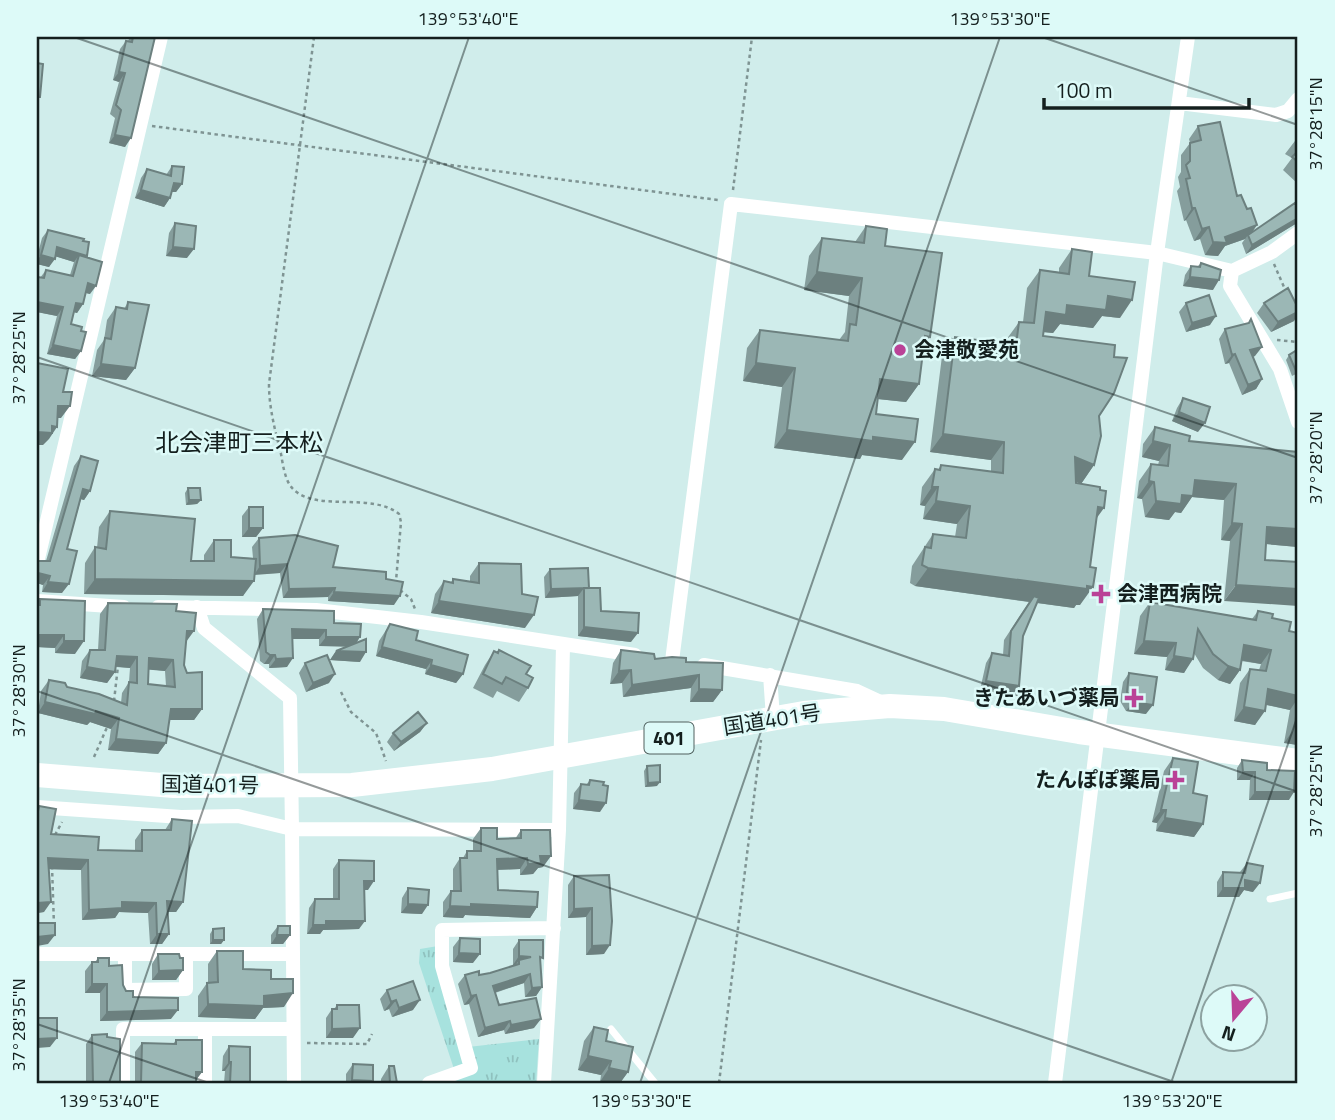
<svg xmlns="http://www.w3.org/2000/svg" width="1335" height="1120" viewBox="0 0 1335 1120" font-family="'Titillium Web','Noto Sans JP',sans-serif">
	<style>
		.park { fill: url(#park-tufts) }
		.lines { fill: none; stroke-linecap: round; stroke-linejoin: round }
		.path { stroke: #7f9493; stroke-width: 2.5; stroke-dasharray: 3.5 3.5; stroke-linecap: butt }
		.lane { stroke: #fff; stroke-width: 7 }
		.street { stroke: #fff; stroke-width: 14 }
		.highway { stroke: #fff; stroke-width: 24 }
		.wall { fill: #859d9c; fill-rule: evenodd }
		.shaded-wall { fill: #6c807f }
		.building { fill: #9bb7b5; stroke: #6c807f; stroke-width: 2; fill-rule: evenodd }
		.ticks { fill: none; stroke: #141f1e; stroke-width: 2; stroke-opacity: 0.45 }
		.poi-dot { fill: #ba4297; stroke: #ddfaf8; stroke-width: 2.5 }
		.labels { text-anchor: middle; stroke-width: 5; stroke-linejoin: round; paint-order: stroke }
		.shield { fill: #ddfaf8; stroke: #50615f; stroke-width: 2 }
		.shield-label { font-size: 19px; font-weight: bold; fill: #141f1e }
		.poi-label { font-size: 21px; font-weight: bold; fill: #141f1e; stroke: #ddfaf8; text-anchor: start }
		.street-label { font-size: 21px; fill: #141f1e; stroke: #ddfaf8 }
		.quarter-label { font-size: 24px; fill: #141f1e; stroke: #ddfaf8 }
		.neatline { fill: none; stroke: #141f1e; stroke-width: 2.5 }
		.ticks-label { font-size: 18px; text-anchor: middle; fill: #141f1e }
	</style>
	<defs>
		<pattern id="park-tufts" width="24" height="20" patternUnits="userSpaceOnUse" patternTransform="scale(1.75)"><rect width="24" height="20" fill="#a7e2de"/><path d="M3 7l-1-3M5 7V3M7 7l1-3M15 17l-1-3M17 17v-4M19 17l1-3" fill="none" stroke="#8fc1be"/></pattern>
	</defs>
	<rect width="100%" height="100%" fill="#d0edeb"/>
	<path class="park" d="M438 946 467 1066 454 1069 419 963 420 949Z
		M539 1039 536 1083H440L465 1074 468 1047Z"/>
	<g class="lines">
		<path class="path" d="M314 37 269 384C269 408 275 430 281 454 283 465 285 482 294 490 318 512 372 492 399 514L401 522 396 581
			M152 126 718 200
			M733 190 752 37
			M1274 264 1287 294
			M1277 340 1298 342
			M400 590 411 599 415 609
			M341 692 351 712 376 733 386 761
			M114 701 118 666
			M94 757 108 725
			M55 835 62 822
			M52 866 54 926
			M307 1043 367 1044 372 1034
			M719 1083 761 740"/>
		<path class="lane" d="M1270 899 1298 893
			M611 1029 655 1083"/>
		<path class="street" d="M1179 103 1276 115 1288 111 1298 99
			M1232 271 1272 252 1298 233
			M37 563 161 37
			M37 601 124 607
			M158 607 316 610 421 622 635 655
			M197 607 204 628 290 698 292 829 559 830
			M672 661 731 204 1157 253 1188 37
			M704 665 857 691 885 704
			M770 675 773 718
			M37 807 181 817 238 816 292 829 294 1083
			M37 954H293
			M125 954V990L186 989V954
			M205 1029V1083
			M123 1083V1029H293
			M429 1083 471 1068 442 966V930L554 928
			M544 1083 559 830 563 645
			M1055 1083 1157 253 1232 271 1230 286 1280 369 1298 422"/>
		<path class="highway" d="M37 775 174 786 352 785 492 769 804 713 890 706 944 709 1079 732 1298 761"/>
	</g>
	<path class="wall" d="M130 37H155L125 147 109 143 115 118 110 114 119 82 113 80 120 49 126 41H128Z
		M1198 126 1237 196 1252 232 1298 208 1297 223 1246 254 1242 243 1245 239 1225 246 1218 256 1205 255 1200 239 1194 241 1186 220 1184 221 1177 191 1180 187 1178 177 1181 172V155L1190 143 1189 139Z
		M1298 137V184L1283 170 1292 158 1285 154Z
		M172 166 182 184 176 192H172L170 198 164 207 135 198 141 178 147 169 166 175Z
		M175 223 187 258 166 256 169 233Z
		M866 226 885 246 930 337 924 347 919 384 906 402 878 399 876 414 902 460 862 455 860 459 774 448 782 387 743 381 747 348 760 330 839 340 845 332 849 296 804 290 809 256 822 238 855 242Z
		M48 230 83 241 86 257 90 294 86 293 83 304 77 313 74 312 71 324 81 331V351L75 359 47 354 57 316 37 312V277L40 278 46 270 70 275 74 262 55 256 49 267 37 264V257L42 238Z
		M1072 249 1089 276 1120 318 1102 316 1093 328 1060 324 1053 333 1043 332V336L1099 416 1094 465 1081 484 1076 481V483L1096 519 1080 605H1076L1074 608 1037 603 1023 636 1019 686 1012 695 980 690 986 663 992 653 1003 655 1004 640 1029 602 915 586 910 583 912 566 933 534 955 537 957 524 923 519 925 506 920 505 922 487 935 469 938 470 941 465 991 472V460L930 452 942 356 955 337 1006 344V340L1019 322H1023L1027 288 1040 270 1059 272V268Z
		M1201 263 1213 290 1183 286 1185 275 1191 266H1198Z
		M128 302 135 368 126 380 92 376 97 350 104 340 107 320 116 307 124 309Z
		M1186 303 1210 325 1186 332 1179 312Z
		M1264 303 1298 308V314L1294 321 1271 332 1257 313Z
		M1251 319 1255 356 1253 357 1262 379 1256 389 1242 395 1229 363 1225 364 1219 339 1225 329 1247 324Z
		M1298 352V373L1292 376 1286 360 1289 355Z
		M1183 398 1198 432 1172 421 1177 408Z
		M1155 427 1189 441 1298 452V547L1266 544 1224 601 1230 541 1221 540 1224 500 1192 497 1181 513 1175 512 1169 520 1145 517 1142 499 1137 498 1139 481 1151 464 1158 465 1159 461 1142 457 1143 444Z
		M81 456 90 491 84 500 81 499 67 549 62 593 42 592 43 585 37 583V558V561H46L74 466Z
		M188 488 201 500 197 504 186 505 185 493Z
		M249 507 263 528 256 537H242V516Z
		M110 511 191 561H204V555L214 540 231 557 253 558 252 547 259 538 333 567 386 579 394 605 328 601V597L283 598 280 573 254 574 243 596 84 594 85 563 95 547 97 548 99 527Z
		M479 563 522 594 525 628 431 613 435 594 444 581 451 582 453 579 470 582V576Z
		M550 569 589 588 601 611 631 642 578 636V596L545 598 544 577Z
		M40 599 75 654 55 653V648L37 647V603Z
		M1150 602 1252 619 1258 611 1272 618 1289 631 1298 633V745L1284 743 1290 710 1266 705 1255 725 1234 721 1240 683 1250 669 1259 670 1261 664 1241 661 1240 670 1230 684 1218 680 1203 668 1194 653 1184 673 1165 670 1167 657 1134 654 1140 616Z
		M108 603 176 611 186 642 184 665 202 709 194 720H169L166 743 158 754 108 750 111 729 90 722 87 725 38 713 41 691 49 680 67 687 121 703 122 693 129 682 130 668 116 667 115 672 107 683 80 678 82 661 90 650H98L100 614ZM149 669 165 671 166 686 148 684Z
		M263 609 334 623 356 643 360 662 330 660 336 651 348 646H319V639H292L287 667 269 668V664H264L260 661 257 619Z
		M390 624 416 640 463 674 456 683 425 674 426 669 376 656 379 641Z
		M499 650 526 674 528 688 519 702 497 691 493 698 473 688 485 665 494 651 497 653Z
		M621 650 655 659 686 662 722 690 713 702H690L691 688 623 697 622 683 610 684 613 663Z
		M305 663 329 683 306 692 299 673Z
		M1129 673 1146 714 1126 711 1120 701 1123 682Z
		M427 723 420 732 394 751 387 742 393 733Z
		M1173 758 1193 793 1203 824 1194 837 1156 831 1157 823 1152 822 1164 771Z
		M1242 760 1267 770 1289 800H1249L1250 780H1237V768Z
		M647 766 657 786 645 787 644 771Z
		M590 780 600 812 573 809 574 793 581 784 586 785Z
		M39 806 51 834 98 850H135V840L142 830H165L172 819 183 902 176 912H168L169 934 162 944H150L148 913 119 912 115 918 82 920 81 870 49 869 44 912 37 913V809Z
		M481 828 497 839H515L521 830 543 867 538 868 533 874 520 875V869L498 870V890L537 907 530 918 465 915 463 918 443 917V902L451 891H453V869L460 858H463L467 851H473V839Z
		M339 860 368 890H364L359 929 323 930 320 934H307L309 908 315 899H333V869Z
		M1247 863 1253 892 1244 890 1239 897H1217V882L1223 872H1240Z
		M609 875 604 954 586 955V917L568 918V885L574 876Z
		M408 888 422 914 401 913 402 898Z
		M278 926 290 935 283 944H271V935Z
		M213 929 224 940 221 944H210V934Z
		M460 938 473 963 453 962V947Z
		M519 940 540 962 542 987 536 996 525 997 524 983 495 993 499 1005 534 1028 505 1034 504 1030 478 1037 469 1004 464 1005 458 984 465 975H479L490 973 515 966 513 965V949Z
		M217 951 243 969 271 979 284 1007 263 1008 255 1019 198 1017V996L207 983H208V964Z
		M158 954 180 958 183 970 176 980H152V964Z
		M98 958 109 966 123 985 126 991 171 1019 100 1021V993H85V971L92 962H95Z
		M387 990 413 1010 392 1017 389 1009 384 1011 380 999Z
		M337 1005 353 1038H326V1018L332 1009H334Z
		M594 1027 606 1041 628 1072 620 1083H608L600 1082 601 1075 578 1070 584 1041Z
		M92 1035 120 1083H86V1044Z
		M176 1040 202 1072 196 1080V1083H135V1052L142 1043 173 1044Z
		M229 1046 250 1083H224L225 1071H222L223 1056Z
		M353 1064 373 1081 371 1083H346V1074Z
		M389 1066 397 1083H381V1079Z"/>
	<path class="shaded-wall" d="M119 72 125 73 119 82 113 80Z
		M115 135 131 138 125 147 109 143Z
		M174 183 182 184 176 192H168Z
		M141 190 170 198 164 207 135 198Z
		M1192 208H1195L1186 220 1184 221Z
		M1298 218 1297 223 1246 254 1252 245Z
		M1257 225 1249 237 1248 235 1245 239 1225 246 1218 256 1205 255 1213 242Z
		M1209 227 1200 239 1194 241 1202 229Z
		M57 247 87 256 81 264 79 255 74 262 51 255Z
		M173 247 194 249 187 258 166 256Z
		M41 255 55 259 49 267 37 264V261Z
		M817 272 862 278 849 296 804 290Z
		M1190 277 1219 280 1213 290 1183 286Z
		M88 283 96 286 90 294 82 292Z
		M1108 296 1132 300 1120 318 1102 316 1093 328 1060 324 1053 333 1033 331 1046 312 1067 305Z
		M37 302 63 307 57 316 37 312Z
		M76 303 83 304 77 313 70 311Z
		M1298 312 1294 321 1271 332 1278 322Z
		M1216 316 1210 325 1186 332 1192 323Z
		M925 336 930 337 918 355Z
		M53 345 81 351 75 359 47 354Z
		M1262 347 1255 356 1243 359 1250 350Z
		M1235 354 1229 363 1225 364 1232 355Z
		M756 363 795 368 782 387 743 381Z
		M101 364 135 368 126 380 92 376Z
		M880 379 919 384 906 402 868 398Z
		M1262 379 1256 389 1242 395 1248 385Z
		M58 406H70L61 418H50Z
		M1179 412 1205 423 1198 432 1172 421Z
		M52 426 57 427 49 439 43 445H37V432Z
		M787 430 873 437 915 442 902 460 862 455 860 459 774 448Z
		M943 434 1004 442 991 460 930 452Z
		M1153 441 1170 445 1159 461 1142 457Z
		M1075 457 1094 465 1081 484 1063 476Z
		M1195 480 1236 484 1224 500 1192 497 1181 513 1175 512 1169 520 1145 517 1156 501Z
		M1149 481 1154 482 1142 499 1137 498Z
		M932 487H938L925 506 920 505Z
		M83 489 90 491 84 500 77 498Z
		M189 500H201L197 504 186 505Z
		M936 501 970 506 957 524 923 519Z
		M1098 507 1104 508 1091 526Z
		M1232 523 1242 524 1230 541 1221 540Z
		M1267 527 1298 529V547L1255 543Z
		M249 528H263L256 537H242Z
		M287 564 280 573 254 575 260 566Z
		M928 568 1087 586 1093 587 1080 605H1076L1074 608 915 586Z
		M38 573 50 576 43 585 37 583V574Z
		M95 579 254 581 243 596 84 594Z
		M48 582 69 584 62 593 42 592Z
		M1236 585 1298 589V606L1224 601Z
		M335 588 328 597 283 598 289 589Z
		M584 588 578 596 545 598 551 589Z
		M334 592 400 596 394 605 328 601Z
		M439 601 534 615 525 628 431 613Z
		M584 627 638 633 631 642 578 636Z
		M292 629 326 630 319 639H285Z
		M187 631H194L186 642H179Z
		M37 635H64L55 648 37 647Z
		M326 637H360L354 647 319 646Z
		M64 641H84L75 654 55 653Z
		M1144 641 1176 643 1167 657 1134 654Z
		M1244 645 1271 650 1261 664 1234 659Z
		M382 647 432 660 426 669 376 656Z
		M336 651 366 652 360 662 330 660Z
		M270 655H275L269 664H264Z
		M117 656 137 657 130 668 110 666Z
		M1174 656 1193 659 1184 673 1165 670Z
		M149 658 173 660 165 671 141 669Z
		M293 658 287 667 269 668 276 659Z
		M431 665 463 674 456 683 425 674Z
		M1228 666 1240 670 1230 684 1218 680Z
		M87 667 115 672 107 683 80 678Z
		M631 670 622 683 610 684 619 671Z
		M335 674 329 683 306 692 313 683Z
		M699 675 691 688 623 697 632 685Z
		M986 681 1019 686 1012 695 980 690Z
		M699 689 722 690 713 702H690Z
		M1268 689 1298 696V698L1290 710 1259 703Z
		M45 702 96 711 119 718 111 729 90 722 87 725 38 713Z
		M1133 702 1153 705 1146 714 1126 711Z
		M1244 707 1265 711 1255 725 1234 721Z
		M171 709H202L194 720H163Z
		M427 723 420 732 394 751 401 742Z
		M1294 729 1298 730V745L1284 743Z
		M116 739 166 743 158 754 108 750Z
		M1243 772H1255L1250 780H1237Z
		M660 782 657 786 645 787 648 783Z
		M1255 792H1294L1289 800H1249Z
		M579 800 606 803 600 812 573 809Z
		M1161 810H1166L1157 823 1152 822Z
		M1165 818 1203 824 1194 837 1156 831Z
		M540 856H551L543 867 538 868 533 874 520 875 528 864Z
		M48 858 88 860 81 870 41 869Z
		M527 858 520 869 490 870 497 859Z
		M1245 880 1260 883 1253 892 1244 890 1239 897H1217L1223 888Z
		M364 881H374L368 890H358Z
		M167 901 183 902 176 912H160Z
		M51 902 44 912 37 913V903Z
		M122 902 156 903 148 913 119 912 115 918 82 920 89 910Z
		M408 904 428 905 422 914 401 913Z
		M471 904 537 907 530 918 465 915 463 918 443 917 450 906Z
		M592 908 586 917 568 918 574 909Z
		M326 921H365L359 929 323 930 320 934H307L313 925Z
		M157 934H169L162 944H150Z
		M55 935 48 944 37 946V937Z
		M277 935H290L283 944H271Z
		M213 940H224L221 944H210Z
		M610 945 604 954 586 955 592 946Z
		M459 953 480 954 473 963 453 962Z
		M519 956 531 957 519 964V960L515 966 513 965Z
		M183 970 176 980H152L159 971Z
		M530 974 524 983 487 995 493 986Z
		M92 984H107L100 993H85Z
		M542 987 536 996 525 997 532 988Z
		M293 993 284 1007 263 1008 255 1019 198 1017 208 1004 264 996Z
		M476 995 469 1004 464 1005 471 996Z
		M396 1000 389 1009 384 1011 391 1002Z
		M420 1000 413 1010 392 1017 399 1008Z
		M178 1010 171 1019 100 1021 107 1012Z
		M541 1019 534 1028 505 1034 511 1025Z
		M510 1021 504 1030 478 1037 485 1028Z
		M360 1028 353 1038H326L332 1029Z
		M57 1038 50 1047 37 1048V1039Z
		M588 1056 611 1061 601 1075 578 1070Z
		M229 1062H231L225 1071H222Z
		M609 1068 628 1072 620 1083H608L600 1082Z
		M196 1072H202L195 1081Z
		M352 1080 373 1081 371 1083H350Z"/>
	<path class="building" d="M133 37H155L131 138 115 135 121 110 116 105 125 73 119 72 126 41 132 42Z
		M37 63 43 64 40 97H37Z
		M1220 122 1237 196 1241 195 1247 209 1251 208 1257 225 1225 237 1227 243 1213 242 1209 227 1202 229 1195 208H1192L1186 179 1190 178 1186 165 1190 161V143L1201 140 1198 126Z
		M1298 151V162L1292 157Z
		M172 166 184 167 182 184 174 183 170 198 141 190 147 169 171 176Z
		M1295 203 1298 208V218L1252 245 1248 235Z
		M175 223 196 226 194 249 173 247Z
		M866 226 887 229 885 246 942 253 930 337 925 336 919 384 880 379 876 414 918 419 915 442 873 437V441L787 430 795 368 756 363 760 330 848 341 850 324 856 325 862 278 817 272 822 238 864 243Z
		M48 230 84 239 83 241 89 242 87 256 57 247 55 259 41 255Z
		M1072 249 1092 252 1089 276 1135 282 1132 300 1108 296 1106 310 1067 305 1066 315 1046 312 1043 336 1115 345 1114 357 1127 358 1114 393 1099 416 1101 436 1094 465 1075 457 1076 483 1100 487V490L1106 491 1104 508 1098 507 1090 567 1096 568 1093 587 1087 586V589L928 568 922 565 925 547 931 548 933 534 966 538 970 506 936 501 938 487H932L935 469 940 470 941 465 1003 473 1004 442 943 434 955 337 1016 345 1019 322 1034 323 1040 270 1069 274Z
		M79 255 102 262 96 286 88 283 83 304 76 303 71 324 82 327 81 331 86 332 81 351 53 345 63 307 37 302V277L44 278 46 270 73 276Z
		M1201 263 1221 270 1219 280 1190 277 1191 266 1200 267Z
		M1288 288 1298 308V312L1278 322 1264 303Z
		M1209 295 1216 316 1192 323 1186 303Z
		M128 302 149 305 135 368 101 364 105 338 111 339 116 307 127 309Z
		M1251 319 1262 347 1250 350 1262 379 1248 385 1235 354 1232 355 1225 329 1249 323Z
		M1297 350 1298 370 1296 371 1289 355Z
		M37 363 68 369 63 392H72L70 406H58L57 427 52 426V433L37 432Z
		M1183 398 1210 407 1205 423 1179 412Z
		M1155 427 1190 436 1189 441 1298 452V529L1267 527 1265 560 1298 562V589L1236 585 1242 524 1232 523 1236 484 1195 480 1193 496 1182 495 1181 504 1156 501 1154 482 1149 481 1151 464 1168 466 1170 445 1153 441Z
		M81 456 98 461 90 491 83 489 67 549 77 551 69 584 48 582 50 576 38 573 37 558V561H50Z
		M188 488H200L201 500H189Z
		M249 507H263V528H249Z
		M110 511 195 519 191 561H214V540H231V557L256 559 254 581 95 579V547L106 549Z
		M295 535 338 546 333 567 386 572V579L403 582 400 596 334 592 335 588 289 589 287 564 260 566 259 538Z
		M479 563 521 564 522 594 538 597 534 615 439 601 444 581 453 583V579L479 583Z
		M588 568 589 588 551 589 550 569Z
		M584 588H600L601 611 639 613 638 633 584 627Z
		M1034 596 1039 598 1023 636 1019 686 986 681 992 653 1009 656 1011 631Z
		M40 599 85 601 84 641H64V635H37V605H40Z
		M1150 602 1256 620 1258 611 1273 614 1272 618 1291 622 1289 631 1298 633V696L1268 689 1265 711 1244 707 1250 669 1266 671 1271 650 1244 645 1240 670 1228 666 1213 654 1198 629 1193 659 1174 656 1176 643 1144 641Z
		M108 603 177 604 176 611 196 613 194 631H187L184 665 187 673 202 672V709H171L166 743 116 739 119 718 96 711 95 714 45 702 49 680 65 683 67 687 99 694 127 705 129 682 137 683V657L117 656 115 672 87 667 90 650H105ZM149 658 173 660 175 687 148 684Z
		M263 609 334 611V623L361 624 360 637H326V630L292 629 293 658 276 659 275 655H270L266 652Z
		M390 624 418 631 416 640 468 655 463 674 431 665 432 660 382 647 386 632Z
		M366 639V652L336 651Z
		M499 650 531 666 526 674 533 678 528 688 506 677 502 684 483 674 494 651 498 653Z
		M621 650 654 654 655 659 672 657 686 658V662L723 663 722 690 699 689V675L632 685 631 670 619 671Z
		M327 655 335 674 313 683 305 663Z
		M1129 673 1157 677 1153 705 1133 702 1127 692Z
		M1298 704V730L1294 729Z
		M418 712 427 723 401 742 393 733Z
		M1173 758 1198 762 1193 793 1207 796 1203 824 1165 818 1166 810H1161Z
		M1242 760 1267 763V770L1295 771 1294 792H1255V772H1243Z
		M660 765V782L648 783 647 766Z
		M590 780 604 782 603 785 608 786 606 803 579 800 581 784 589 785Z
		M39 806 56 809 51 834 99 837 98 850 142 851V830H171L172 819 192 821 183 902 167 901 169 934H157L156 903 122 902V908L89 910 88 860 48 858 51 902 37 903V816Z
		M481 828H497V839L521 838V830H550L551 856H540L541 863 528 864 527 858 497 859 498 890 538 892 537 907 471 904V907L450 906 451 891H461L460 858H467V851H481Z
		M339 860 374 861V881H364L365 921H326V925H313L315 899H339Z
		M1247 863 1263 866 1260 883 1245 880V888H1223V872L1245 873Z
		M609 875 612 921 610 945 592 946V908L574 909V876Z
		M408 888 429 890 428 905 408 904Z
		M37 923H55V935L37 937Z
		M278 926H290V935H277Z
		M224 928V940H213V929Z
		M460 938 480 939V954L459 953Z
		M519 940H543V958L540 957 542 987 532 988 530 974 493 986 499 1005 536 998 541 1019 511 1025 510 1021 485 1028 476 995 471 996 465 975 479 971V975L490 973 519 964V960L531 957 519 956Z
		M217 951H243V969L271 970V979H293V993L264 996V1006L208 1004 207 983 218 982Z
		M158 954H179L180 958H183V970L159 971Z
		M98 958H109V966L122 965 123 985 126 991H133V997L178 998V1010L107 1012V984H92V962H98Z
		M413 981 420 1000 399 1008 396 1000 391 1002 387 990Z
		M337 1005H359L360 1028 332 1029V1009H337Z
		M37 1018H57V1038L37 1039Z
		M594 1027 608 1030 606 1041 633 1047 628 1072 609 1068 611 1061 588 1056Z
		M107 1034V1037L120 1039V1083H93L92 1035Z
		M176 1040H202V1072H196V1083H141L142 1043 176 1044Z
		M229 1046 250 1047V1083H230L231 1062H229Z
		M353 1064 373 1065V1081L352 1080Z
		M389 1066H394L397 1083H390Z"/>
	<path class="ticks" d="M74 37 1298 458M1042 37 1298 125M37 357 1298 792M37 691 1177 1083M37 1024 209 1083M109 1083 469 37M640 1083 1000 37M1171 1083 1298 715"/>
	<g class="poi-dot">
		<circle cx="900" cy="350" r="7"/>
		<path d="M1097.5 583.5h7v7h7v7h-7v7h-7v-7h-7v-7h7z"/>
		<path d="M1130.5 687.5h7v7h7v7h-7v7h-7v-7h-7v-7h7z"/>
		<path d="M1171.5 769.5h7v7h7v7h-7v7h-7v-7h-7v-7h7z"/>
	</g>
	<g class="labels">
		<rect class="shield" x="644.5" y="722.5" width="49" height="31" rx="5"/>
		<g class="shield-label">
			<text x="669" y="745">401</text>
		</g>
		<g class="poi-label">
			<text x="914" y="357">会津敬愛苑</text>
			<text x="1117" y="601">会津西病院</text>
			<text x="1120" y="705" text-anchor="end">きたあいづ薬局</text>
			<text x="1161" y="787" text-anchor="end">たんぽぽ薬局</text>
		</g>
		<g class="street-label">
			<text transform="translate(772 720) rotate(-9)" y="7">国道401号</text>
			<text transform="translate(210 785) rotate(1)" y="7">国道401号</text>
		</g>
		<g class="quarter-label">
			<text x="239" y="451">北会津町三本松</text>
		</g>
	</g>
	<rect width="1335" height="1120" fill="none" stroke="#ddfaf8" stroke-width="77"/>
	<g transform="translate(1234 1018) rotate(199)"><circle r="33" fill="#ddfaf8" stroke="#8da2a1" stroke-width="2"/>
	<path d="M0-5L12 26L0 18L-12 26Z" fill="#ba4297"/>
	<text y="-10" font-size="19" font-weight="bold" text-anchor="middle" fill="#141f1e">N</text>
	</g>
	<path d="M1044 98v10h205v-10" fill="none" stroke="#141f1e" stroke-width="3.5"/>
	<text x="1055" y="98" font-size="21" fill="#141f1e" stroke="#ddfaf8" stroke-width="5" paint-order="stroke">100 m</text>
	<rect x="38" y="38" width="1258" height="1044" class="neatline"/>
	<g class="ticks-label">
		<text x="468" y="25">139°53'40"E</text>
		<text x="1000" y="25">139°53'30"E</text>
		<text transform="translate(1316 124) rotate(-90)" y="6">37°28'15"N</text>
		<text transform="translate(19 358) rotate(-90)" y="6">37°28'25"N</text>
		<text transform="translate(1316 458) rotate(-90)" y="6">37°28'20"N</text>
		<text transform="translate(19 691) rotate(-90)" y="6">37°28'30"N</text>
		<text transform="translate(1316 791) rotate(-90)" y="6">37°28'25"N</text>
		<text transform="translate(19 1025) rotate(-90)" y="6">37°28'35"N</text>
		<text x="109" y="1107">139°53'40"E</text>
		<text x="641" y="1107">139°53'30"E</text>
		<text x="1172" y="1107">139°53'20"E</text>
	</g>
</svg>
